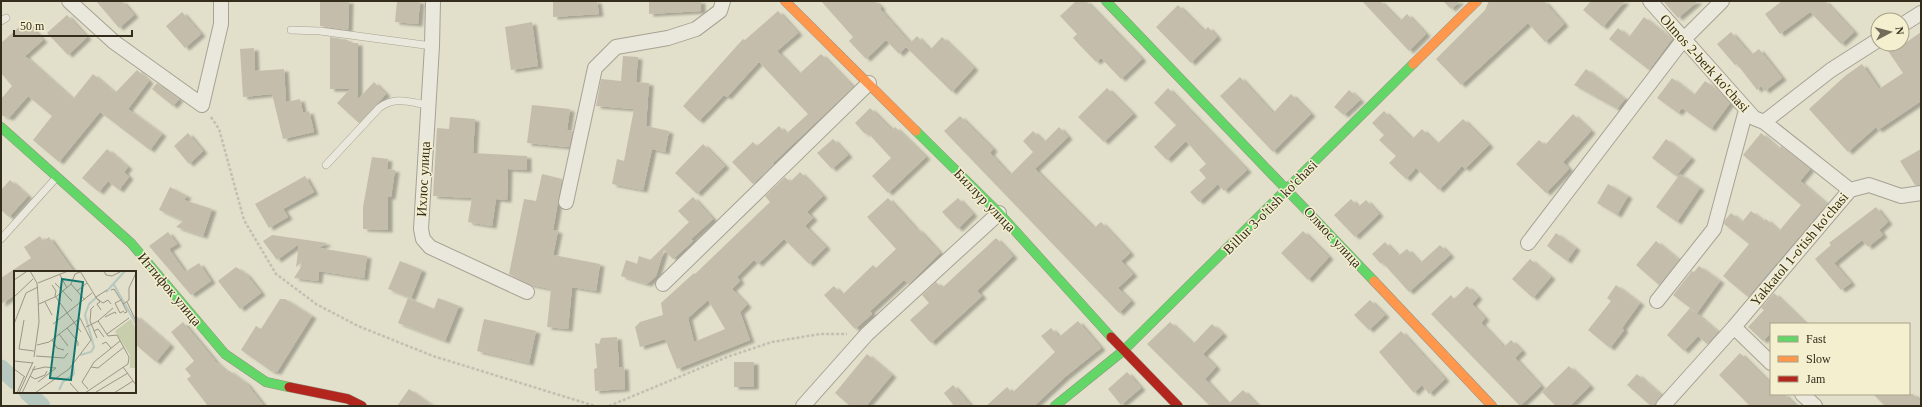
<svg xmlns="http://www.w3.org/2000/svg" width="1922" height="407" viewBox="0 0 1922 407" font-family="Georgia,serif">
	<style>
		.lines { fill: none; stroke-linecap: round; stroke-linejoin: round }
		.canal { stroke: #b6c8bf; stroke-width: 17 }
		.building { fill: #c5bdab; fill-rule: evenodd; filter: url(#shadow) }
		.lane-casing { stroke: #a7a294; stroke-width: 8 }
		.street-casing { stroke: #a7a294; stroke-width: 16 }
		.fast-casing { stroke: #969284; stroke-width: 10 }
		.slow-casing { stroke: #969284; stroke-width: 10 }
		.jam-casing { stroke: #969284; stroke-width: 10 }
		.path { stroke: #c2c0b3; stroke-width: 2.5; stroke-dasharray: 3 2; stroke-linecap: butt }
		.lane { stroke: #eae8dc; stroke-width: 7 }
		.street { stroke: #eae8dc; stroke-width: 14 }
		.fast { stroke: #63d668; stroke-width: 9 }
		.slow { stroke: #ff974d; stroke-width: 9 }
		.jam { stroke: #b3261e; stroke-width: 9 }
		.labels { text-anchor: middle; stroke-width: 3; stroke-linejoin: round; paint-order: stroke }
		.street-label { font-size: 14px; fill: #342c1d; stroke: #f4efcf }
		.inset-river { fill: none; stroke: #b6c8bf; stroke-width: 2 }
		.inset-road { fill: none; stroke: #9c9785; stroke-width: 1 }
		.view { fill: #0f766e; fill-opacity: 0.15; stroke: #0f766e; stroke-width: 2 }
		.inset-edge { fill: none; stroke: #342c1d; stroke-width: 2 }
	</style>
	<defs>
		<filter id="shadow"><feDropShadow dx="4.5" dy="2.5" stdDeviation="1" flood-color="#0004"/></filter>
	</defs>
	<rect width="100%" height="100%" fill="#e2dfca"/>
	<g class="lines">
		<path class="canal" d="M1 368 15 381
			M27 392 42 406"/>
	</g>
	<path class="building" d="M96 1H122L134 15 119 28Z
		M320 1H349L348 30 320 26Z
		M397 1H420L418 24 395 22Z
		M553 1H597L599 14 553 17Z
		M649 1H701V11L649 14Z
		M821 1H875L881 7 880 9 910 43 917 36 930 50 942 37 974 68 952 92 906 47 899 54 886 40 866 59 849 41 853 37Z
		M1076 1H1086L1142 59 1121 79 1101 58 1096 62 1073 38 1077 34 1060 16Z
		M1362 1H1380L1400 21 1407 14 1426 34 1409 51Z
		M1443 1H1460L1451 9Z
		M1489 1H1544L1564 24 1545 42 1528 23 1461 85 1436 59 1485 10Z
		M1591 1H1625L1603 27 1583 10Z
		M1663 1H1698L1678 18Z
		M1782 1H1825L1854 32 1841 44 1810 12 1780 34 1765 14Z
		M1178 5 1204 31 1208 27 1217 37 1191 63 1156 27Z
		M778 11 798 33 777 51 799 74 821 54 853 87 773 163 774 164 753 184 732 162 753 142 757 146 779 126 786 134 808 114 759 62 727 97 724 95 699 121 683 106 743 39 745 40Z
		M182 12 201 34 185 48 166 26Z
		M67 15 87 37 68 55 47 33Z
		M1644 17 1672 39 1649 70 1609 39 1618 28 1629 37Z
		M26 21 43 40 25 56 73 99 93 74 115 93 137 70 149 81 128 109 162 134 150 150 100 112 59 162 33 140 52 116 28 96 9 118 1 115V99L12 86 1 73V43Z
		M532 22 538 66 511 70 505 27Z
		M1731 32 1751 55 1759 49 1782 78 1765 91 1761 86 1757 90 1737 64 1735 65 1717 44Z
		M1921 32V101L1878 130 1876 127 1848 152 1809 109 1845 76 1862 64 1879 89 1903 73 1884 45 1885 44H1904Z
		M330 37 348 40V43H358V99L374 82 386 94 359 123 337 103 350 89H330Z
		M254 48 255 71 284 69 286 102 300 99 303 113 309 111 314 132 283 139 272 94 243 97 240 49Z
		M623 56 638 57 636 82 649 83 646 126 669 131 665 152 652 149 643 190 612 184 617 159 624 161 634 109 596 106 601 79 621 81Z
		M1586 69 1625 99 1617 109 1574 85Z
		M1240 77 1273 113 1291 94 1311 114 1273 152 1220 96Z
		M1672 78 1694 95 1705 81 1719 91 1730 103 1711 129 1682 108 1678 113 1657 98Z
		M157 83 179 99 173 106 152 89Z
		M1107 88 1133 114 1104 142 1078 117Z
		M1168 88 1247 170 1224 191 1218 184 1199 202 1190 192 1206 178 1199 170 1206 164 1186 141 1167 160 1154 147 1176 125 1154 103Z
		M1349 90 1360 100 1344 115 1334 107Z
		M532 105 570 109 567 130 573 131 569 147 527 143Z
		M870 108 892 130 895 127 926 157 888 193 872 176 891 158 867 132 865 134 855 123Z
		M1384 111 1412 139 1422 129 1437 144 1463 119 1489 145 1465 169 1462 166 1439 190 1416 168 1406 179 1389 163 1396 156 1379 140 1384 135 1372 123Z
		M1573 114 1591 131 1563 162 1569 169 1546 193 1516 164 1539 140 1545 145Z
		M960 116 993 149 990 153 1010 175 1033 152 1023 141 1033 131 1044 142 1059 127 1068 137 1035 169 1094 228 1101 222 1130 253 1121 261 1133 274 1118 288 1131 301 1119 313 944 131Z
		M450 117 475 119 473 153 527 156V170L508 169 507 200 496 199 492 226 468 222 472 198 433 196 437 128 449 129Z
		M188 133 203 151 189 164 174 146Z
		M1761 133 1779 149 1781 146 1810 169 1800 181 1827 204 1748 297 1723 276 1749 244 1724 224 1725 220 1731 213 1742 222 1751 211 1764 221 1766 219 1779 231 1801 205 1743 155Z
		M833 139 848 155 832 169 817 153Z
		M1666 139 1691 158 1676 176 1652 158Z
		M703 144 725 166 697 194 675 173Z
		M107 149 128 167 124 172 129 177 119 190 108 181 99 192 82 178Z
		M1921 149V185H1915L1900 161Z
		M372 157 388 159 387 169 395 170 391 197H388V230L363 229V207Z
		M800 172 823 196 807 212 813 218 805 226 826 247 809 264 784 239 758 264 754 260 737 277 740 281 732 289 747 305 740 312 750 340 677 369 665 339 640 347 635 327 640 322 663 315 661 303 694 273 695 274 770 202 765 196 785 177 790 182ZM708 300 725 329 694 342 688 318Z
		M542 174 562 179 553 230 558 231 553 255 600 264 596 291 572 287 568 329 547 327 551 289 531 285 509 274 524 199 536 201Z
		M1680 174 1700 188 1677 222 1656 207Z
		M305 176 314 192 283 209 288 217 269 228 255 204Z
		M10 180 28 196 9 217 1 210V190Z
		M1608 184 1628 196 1617 215 1597 203Z
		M170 187 187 196 184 200 212 209 203 236 176 227 183 221 159 210Z
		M693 197 713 219 691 239 693 241 673 259 664 250 656 276 647 284 621 276 626 260 637 264 639 256 650 260 689 222 678 211Z
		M888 198 917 230 918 229 940 253 911 282 908 283 904 280 870 311 872 314 855 329 824 295 834 286 842 295 873 265 876 268 896 249 867 217Z
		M958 198 973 214 958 229 942 212Z
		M1351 199 1358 207 1366 200 1379 214 1355 237 1334 215Z
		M1876 207 1888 222 1879 230 1883 235 1868 247 1862 240 1834 263 1851 283 1841 290 1815 259 1831 245 1829 243Z
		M1303 231 1329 257 1308 280 1281 253Z
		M168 232 177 244 169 249 185 272 199 263 211 281 191 295 149 246Z
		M1556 233 1576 248 1567 261 1547 246Z
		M272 235 327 243 319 248 367 256 364 278 319 271 318 281 294 278 306 259 296 267 299 244 277 260 263 241Z
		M40 236 43 241 49 237 74 272H15V295L1 304V278L31 258 24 247Z
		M996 238 1013 256 977 291 982 296 931 343 910 320 929 303 922 295 936 282 942 288Z
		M1656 241 1679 260 1659 285 1636 265Z
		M1385 242 1398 256 1407 249 1420 263 1440 245 1450 255 1409 292 1382 262 1381 264 1372 254Z
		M1530 259 1551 277 1533 298 1512 279Z
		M400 261 422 270 411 298 388 289Z
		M1699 266 1720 281 1697 313 1673 295 1692 271 1694 272Z
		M236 267 246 274 261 293 240 309 218 281Z
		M1616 285 1640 303 1622 328 1624 330 1610 348 1588 330 1611 301 1607 298Z
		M1467 286 1478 297 1472 304 1485 318 1481 323 1504 347 1511 340 1522 351 1515 358 1541 386 1520 406 1431 314 1451 295 1454 299Z
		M1774 293 1806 324H1771V333L1763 341 1748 327 1764 310 1761 308Z
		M408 298 434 309 438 298 459 306 445 341 398 323Z
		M280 299H285L312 316 277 372 271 371 241 350 256 326 261 329Z
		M1370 300 1385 315 1369 330 1354 315Z
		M1690 308 1718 332 1707 344 1698 336 1684 351 1667 335Z
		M135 315 170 345 156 362 135 344Z
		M484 319 536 331 529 363 477 351Z
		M1078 321 1101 348 1065 377 1034 406H986L1007 387 1012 393 1055 352 1041 336 1051 328 1059 337Z
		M183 322 216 362 227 372 228 370 246 383 264 406H208L187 379 191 376 185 369 194 361 171 332Z
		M1170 322 1193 344 1212 324 1223 334 1203 354 1216 367 1205 379 1228 404 1243 390 1258 406H1210L1147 344Z
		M1401 331 1445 379 1429 394 1422 385 1414 393 1379 352Z
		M617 337 619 367H624L625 389 595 391 594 369 597 368 595 343 599 344 601 338Z
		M1740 353 1771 384V394H1784L1796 406H1750L1719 375Z
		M867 354 892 375 866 406H850L835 393Z
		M734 362H754V387H734Z
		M1569 366 1590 386 1570 406H1556L1542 392Z
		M1127 372 1141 388 1121 405 1108 389Z
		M1637 374 1661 395 1655 406H1651L1627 385Z
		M953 385 971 406H954L944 393Z
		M409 389 433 406H397Z
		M1873 394H1913L1921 402V406H1885Z"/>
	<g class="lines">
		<defs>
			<path id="lane" d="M1 21 6 18
				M291 30 320 31 432 46
				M326 165 379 108C395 96 409 102 427 105
				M1 239 56 178"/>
			<path id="street" d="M69 1 114 42 202 105 221 24V1
				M433 1 432 46 421 229 423 239 430 247 527 292
				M1650 1 1754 118 1764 122 1850 190
				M1902 25 1921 13
				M1764 122 1831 70 1878 40
				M1850 190 1869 185 1901 196 1921 193
				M566 202 595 68 616 47 668 38 696 29 720 11 723 1
				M1528 243 1683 40 1722 1
				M663 284 869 83
				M1657 301 1714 229 1746 110
				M1734 327 1771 363
				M1802 394 1815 406
				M803 406 867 334 999 213
				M1663 406 1734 327 1850 190"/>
			<path id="fast" d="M1106 1 1374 281
				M1 127 131 243 225 354 266 382 289 387
				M916 131 999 213 1111 337
				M1055 406 1123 351 1413 64"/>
			<path id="slow" d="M785 1 916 131
				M1413 64 1477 1
				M1374 281 1492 406"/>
			<path id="jam" d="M1111 337 1178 406
				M289 387 348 399 362 406"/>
		</defs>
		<use href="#lane" class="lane-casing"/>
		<use href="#street" class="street-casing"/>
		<use href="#fast" class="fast-casing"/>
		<use href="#slow" class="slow-casing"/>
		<use href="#jam" class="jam-casing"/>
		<path class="path" d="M211 117 219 129 244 220 276 274 316 304 358 326 433 356 595 406
			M609 406 727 357 772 342 820 334H847"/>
		<use href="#lane" class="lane"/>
		<use href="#street" class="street"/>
		<use href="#fast" class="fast"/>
		<use href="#slow" class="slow"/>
		<use href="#jam" class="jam"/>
	</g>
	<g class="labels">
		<g class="street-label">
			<text transform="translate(1705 63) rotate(48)" y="5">Olmos 2-berk ko'chasi</text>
			<text transform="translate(423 179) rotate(-87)" y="5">Ихлос улица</text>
			<text transform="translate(985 200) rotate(46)" y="5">Биллур улица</text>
			<text transform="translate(1270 207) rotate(-45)" y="5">Billur 3-o'tish ko'chasi</text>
			<text transform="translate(1333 237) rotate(47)" y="5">Олмос улица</text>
			<text transform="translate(1799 249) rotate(-50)" y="5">Yakkatol 1-o'tish ko'chasi</text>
			<text transform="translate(170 289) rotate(50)" y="5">Иттифок улица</text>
		</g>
	</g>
	<g transform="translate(14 271)">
		<rect width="122" height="122" fill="#e2dfca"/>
		<path d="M117 48 122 58V97H116V84L101 60Z" fill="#c8cdac"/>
		<path class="inset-river" d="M99 12 122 53M92 21 111 0M66 84 77 81 80 76 71 44 75 33 83 26M45 119 49 111 60 103 59 94"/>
		<path class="inset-road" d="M16 0 23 12 24 26 25 51 20 86M66 0 83 28 89 32 94 29 97 33M90 0 92 4 98 5 108 0M46 4 53 17M0 9 12 1M24 12 54 0M41 12 58 30M57 13 71 29M57 13 61 3 66 1M38 14 42 20 41 25 67 61M97 19 100 18 107 29M63 20 73 12M0 26 19 8M82 26 93 19M84 28 86 31 83 33 87 39M31 31 38 44M113 31 122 50M25 33 43 25 57 13M109 33 115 29V17L122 2M80 35 77 38 76 50 83 67M110 40 106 42 101 32 107 29 113 41 110 42M91 46 101 41 102 43M10 49 5 78 20 80M84 50 99 37M0 53 12 22 24 16M39 53 78 22M53 57 64 71V75M80 60 84 58 90 66M45 63 54 75M93 63 115 47M38 69 43 77 50 79M88 73 92 71 97 77M22 85 50 87 54 82M0 90 19 92M77 96 84 97 110 76M109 96 122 114M0 98 11 106M18 99 31 96 42 97 24 111M16 105 21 108 31 104 33 100M56 112 65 122M74 118 68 111 80 91 106 70M82 121 114 102M3 122 10 106M5 122 19 91M8 122 21 95M21 122 55 98 77 69 66 47 35 71 23 74M71 122 114 93 115 86 103 64 94 65 84 50 72 56M100 122 119 110"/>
		<path class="view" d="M48 8 69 11 57 109 36 107Z"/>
		<rect width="122" height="122" class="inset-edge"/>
	</g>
	<rect width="1922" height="407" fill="none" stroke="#342c1d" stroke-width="4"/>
	<rect x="1770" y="323" width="140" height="72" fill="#f4efcf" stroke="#a7a188"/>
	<rect x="1778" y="336" width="20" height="6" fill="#63d668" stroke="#a7a188"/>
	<text x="1806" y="343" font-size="12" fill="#342c1d">Fast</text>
	<rect x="1778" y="356" width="20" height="6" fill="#ff974d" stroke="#a7a188"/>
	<text x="1806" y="363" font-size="12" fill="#342c1d">Slow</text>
	<rect x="1778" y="376" width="20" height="6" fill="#b3261e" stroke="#a7a188"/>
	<text x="1806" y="383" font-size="12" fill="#342c1d">Jam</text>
	<g transform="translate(1890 32) rotate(83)"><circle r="19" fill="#f4efcf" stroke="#a7a188"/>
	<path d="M0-3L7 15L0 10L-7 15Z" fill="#716b5a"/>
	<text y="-6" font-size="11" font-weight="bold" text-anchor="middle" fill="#342c1d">N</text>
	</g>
	<path d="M14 30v6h118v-6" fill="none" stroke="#342c1d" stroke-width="2"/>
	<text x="20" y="30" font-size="12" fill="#342c1d" stroke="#f4efcf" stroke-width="3" paint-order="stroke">50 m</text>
</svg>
